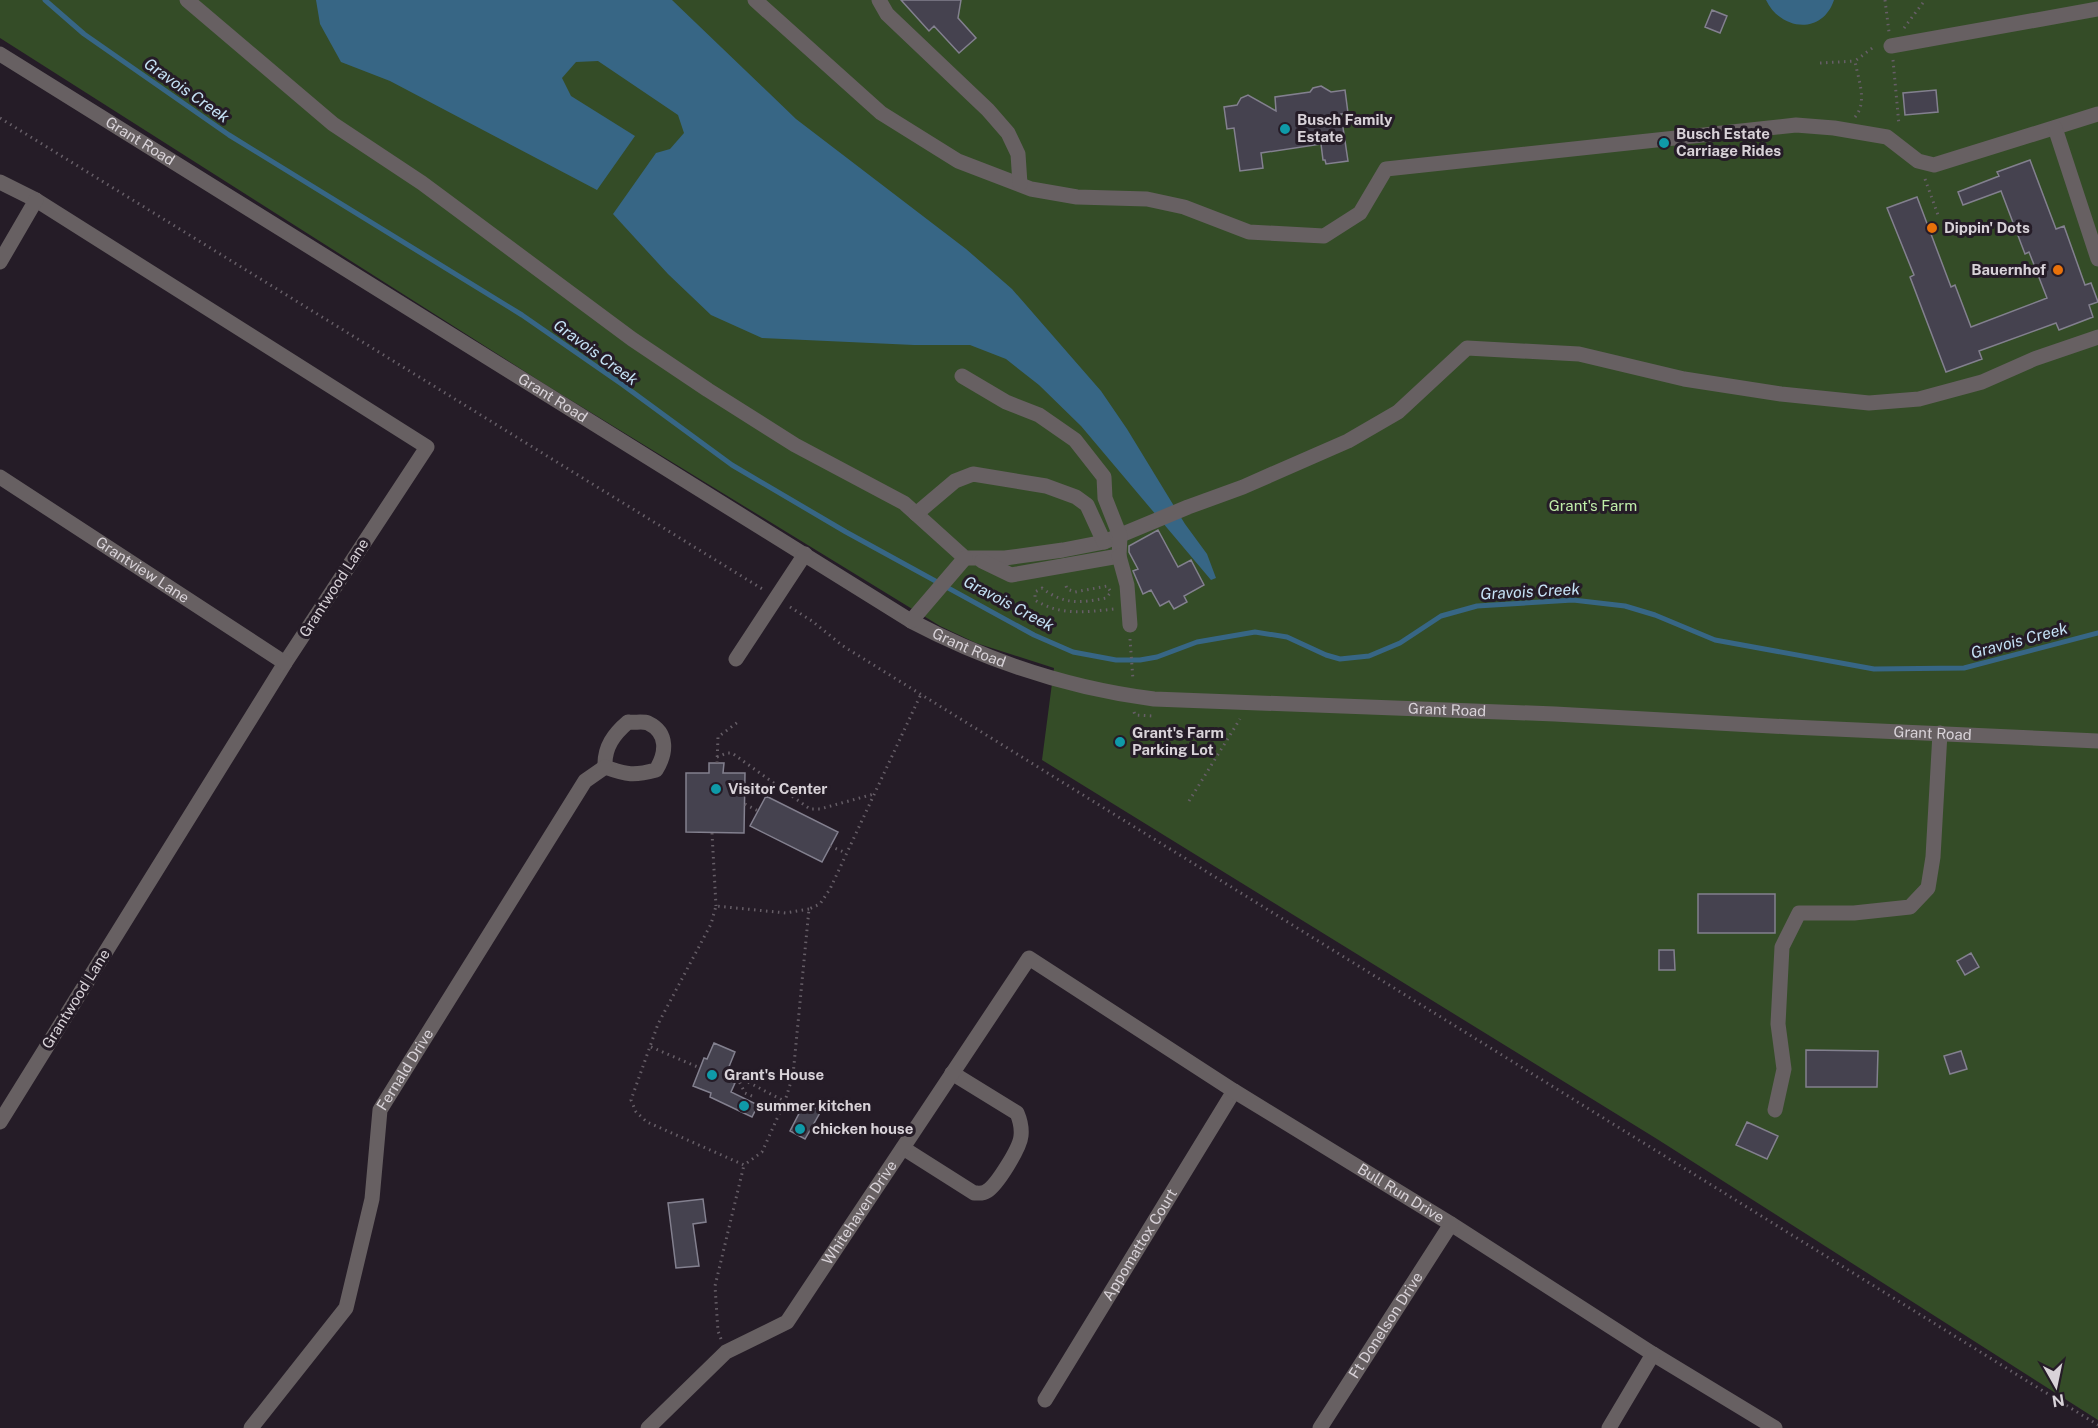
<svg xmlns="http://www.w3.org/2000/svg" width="2098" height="1428" viewBox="0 0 2098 1428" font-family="'Public Sans',sans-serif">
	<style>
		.green { fill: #344c27 }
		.water { fill: #376685 }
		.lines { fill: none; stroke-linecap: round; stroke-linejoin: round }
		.stream { stroke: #376685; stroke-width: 5 }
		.building { fill: #45424f; stroke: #83808f; stroke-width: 1.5 }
		.path { stroke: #665e67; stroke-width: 3; stroke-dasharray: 1.5 4.5; stroke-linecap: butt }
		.minor { stroke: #676062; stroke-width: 15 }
		.culture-dot { fill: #0f9aa8; stroke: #251c27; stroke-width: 2 }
		.food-dot { fill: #e8710a; stroke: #251c27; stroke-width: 2 }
		.labels { text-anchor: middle; stroke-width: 6; stroke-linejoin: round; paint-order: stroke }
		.poi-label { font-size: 15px; font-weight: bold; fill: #d8d2d8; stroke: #251c27; text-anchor: start }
		.street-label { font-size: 15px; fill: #d8d2d8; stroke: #251c27 }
		.park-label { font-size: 15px; fill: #bfeda9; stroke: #251c27 }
		.water-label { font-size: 16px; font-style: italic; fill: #c5e1f5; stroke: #251c27 }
	</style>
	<rect width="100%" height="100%" fill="#251c27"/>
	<path class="green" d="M0 0H2098V1420L1657 1139 1042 760 1054 668 976 643 940 626 546 385 0 38Z"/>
	<path class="water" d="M316 0H672L796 119 966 249 1012 289 1101 391 1127 429 1185 524 1207 554 1216 578 1211 580 1081 426 1039 385 1006 359 970 345H914L762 338 711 315 668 274 613 214 656 153 670 149 684 133 678 115 598 61 576 62 562 78 571 96 635 136 597 190 390 81 341 62 320 24Z
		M1766 0H1834C1822 36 1780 30 1766 0Z"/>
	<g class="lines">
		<path class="stream" d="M45 0 84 34 229 135 522 315 623 385 732 465 846 532 1034 635 1073 652 1116 660H1140L1157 657 1197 642 1255 632 1287 637 1326 655 1340 659 1369 656 1400 643 1441 616 1477 606 1573 600 1625 606 1655 615 1715 640 1874 669 1964 668 2098 633"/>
	</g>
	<path class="building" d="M901 0H961L958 18 976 38 959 53 934 26 929 31Z
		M1712 10 1727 16 1720 33 1705 27Z
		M1321 86 1331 92 1345 90 1348 113 1341 114 1348 161 1326 164 1325 160H1323L1321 144 1261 153 1263 168 1240 171 1234 128 1227 129 1224 107 1237 105 1241 98 1248 95 1276 111 1275 97 1310 92 1313 88Z
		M1936 90 1938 112 1905 115 1903 93Z
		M2030 160 2056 229 2064 226 2085 285 2091 283 2098 302 2089 305 2093 317 2059 330 2056 323 1979 351 1982 359 1946 372 1910 277 1914 275 1887 208 1917 197 1951 287 1955 285 1971 327 2047 298 2029 252 2025 254 2001 191 1963 205 1958 192 1999 176 1997 172Z
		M1158 530 1178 567 1191 560 1204 585 1184 596 1187 602 1174 609 1169 601 1160 606 1151 590 1143 594 1133 571 1138 569 1129 552V546Z
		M709 763H724L723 773H745L744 833 686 832V773H709Z
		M766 796 838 832 822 862 750 826Z
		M1698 894H1775V933H1698Z
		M1659 950H1674L1675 970H1659Z
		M1971 953 1979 967 1965 975 1957 961Z
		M714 1043 735 1052 724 1079 735 1083 731 1092 758 1105 752 1117 710 1097 711 1093 693 1086 704 1058 707 1059Z
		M1806 1050 1878 1051 1877 1087H1806Z
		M1961 1051 1967 1069 1950 1074 1944 1056Z
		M805 1102 821 1111 805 1139 790 1131Z
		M1747 1122 1778 1136 1767 1159 1736 1145Z
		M703 1199 706 1222 693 1224 699 1266 676 1268 668 1203Z"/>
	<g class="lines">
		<path class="path" d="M1885 0 1889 32
			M1904 28 1925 0
			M1893 60 1899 125
			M1820 63 1855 61
			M1855 117C1868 102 1858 79 1855 61L1875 46
			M0 118 764 590
			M1925 179 1938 215
			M1066 586 1067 589 1075 592 1107 586 1111 592 1106 598C1080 603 1064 605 1042 588L1035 592V600C1060 616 1086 612 1114 609
			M790 607 812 621 843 646 2098 1425
			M1130 639 1133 680
			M1134 712 1135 715 1152 716
			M717 757 727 753H732L810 809H820L874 794
			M717 763 718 737 738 722
			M1189 801 1240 719
			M745 804 758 811
			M712 833 716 906
			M830 846 846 853
			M809 909 786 913 716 906 711 924 658 1024 631 1100 636 1112 647 1122 744 1165 762 1152 785 1101 793 1075 809 909 820 904 830 889 921 694
			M651 1047 700 1068
			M727 1071 784 1101
			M737 1077 745 1093 754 1097
			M721 1339 718 1331 715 1286 744 1165"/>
		<g class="minor">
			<path d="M187 0 333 124 422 183 632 339 708 390 795 445 904 503 965 558H1005L1063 550 1104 542 1188 507 1243 487 1348 441 1398 412 1467 348 1579 354 1684 379 1781 394 1869 403 1919 399 1982 382 2034 359 2098 337"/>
			<path d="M755 0 881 113 958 161 1031 189 1077 197 1147 199 1184 207 1249 232 1324 236 1360 213 1386 169 1796 125 1834 128 1887 137 1918 161 1934 165 2098 114"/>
			<path d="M879 0 887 14 988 110 1008 133 1018 154 1020 184"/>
			<path d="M1891 46 2098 9"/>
			<path id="s1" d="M0 54 911 621C989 662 1067 688 1154 699L1555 714 1791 727 2098 741"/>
			<path d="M2055 128 2098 259"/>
			<path d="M0 182 36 200 427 447 285 663 0 1122"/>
			<path d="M0 262 36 200"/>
			<path d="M962 376 1006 402 1039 415 1075 440 1104 477 1105 498 1120 536 1119 556 1011 575 982 561"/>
			<path id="s2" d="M0 477 285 663"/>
			<path d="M916 514 955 481 973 474 1046 486 1076 497 1087 505 1104 542"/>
			<path d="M1119 556 1127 585 1130 625"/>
			<path d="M911 621 965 558"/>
			<path d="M736 659 805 554"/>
			<path d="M628 722C634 723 643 721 648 723 669 733 666 754 656 770 634 776 627 775 605 767 604 747 614 734 628 722Z"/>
			<path d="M1775 1110 1784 1069 1778 1024 1782 947 1799 913H1854L1910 907 1928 888 1933 857 1940 733"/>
			<path d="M903 1148 974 1193C979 1193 983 1194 987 1191 997 1185 1020 1148 1021 1136 1022 1127 1020 1120 1017 1113L952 1073"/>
			<path id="s3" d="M1045 1400 1234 1091"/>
			<path id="s4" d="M251 1428 346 1308 372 1199 380 1110 585 781 605 767"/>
			<path id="s5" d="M648 1428 726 1352 787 1322 1029 958 1234 1091 1451 1224 1653 1354 1775 1428"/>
			<path id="s6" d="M1320 1428 1451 1224"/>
			<path d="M1609 1428 1653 1354"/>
		</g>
	</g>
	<g class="culture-dot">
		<circle cx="1285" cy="129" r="6"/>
		<circle cx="1664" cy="143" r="6"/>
		<circle cx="1120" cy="742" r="6"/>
		<circle cx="716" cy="789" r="6"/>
		<circle cx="712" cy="1075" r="6"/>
		<circle cx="744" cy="1106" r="6"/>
		<circle cx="800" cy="1129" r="6"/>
	</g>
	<g class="food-dot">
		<circle cx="1932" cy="228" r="6"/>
		<circle cx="2058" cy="270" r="6"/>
	</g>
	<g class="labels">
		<g class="poi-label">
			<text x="1297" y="125">Busch Family<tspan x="1297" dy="17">Estate</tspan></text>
			<text x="1676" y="139">Busch Estate<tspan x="1676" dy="17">Carriage Rides</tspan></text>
			<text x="1944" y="233">Dippin' Dots</text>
			<text x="2046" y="275" text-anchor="end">Bauernhof</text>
			<text x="1132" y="738">Grant's Farm<tspan x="1132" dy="17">Parking Lot</tspan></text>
			<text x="728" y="794">Visitor Center</text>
			<text x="724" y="1080">Grant's House</text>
			<text x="756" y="1111">summer kitchen</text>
			<text x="812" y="1134">chicken house</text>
		</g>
		<g class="street-label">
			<text dy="5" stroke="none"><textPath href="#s1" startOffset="165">Grant Road</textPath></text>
			<text dy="5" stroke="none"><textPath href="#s1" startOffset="651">Grant Road</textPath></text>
			<text dy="5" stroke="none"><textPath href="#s2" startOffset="170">Grantview Lane</textPath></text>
			<text transform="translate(334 588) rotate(-57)" y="5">Grantwood Lane</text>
			<text dy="5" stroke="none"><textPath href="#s1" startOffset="1137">Grant Road</textPath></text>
			<text dy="5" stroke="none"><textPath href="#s1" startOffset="1623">Grant Road</textPath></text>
			<text dy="5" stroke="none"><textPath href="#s1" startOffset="2109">Grant Road</textPath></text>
			<text transform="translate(76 999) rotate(-58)" y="5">Grantwood Lane</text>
			<text dy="5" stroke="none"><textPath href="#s4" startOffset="402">Fernald Drive</textPath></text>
			<text dy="5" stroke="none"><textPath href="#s5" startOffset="1054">Bull Run Drive</textPath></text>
			<text dy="5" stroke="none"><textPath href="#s5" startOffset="308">Whitehaven Drive</textPath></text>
			<text dy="5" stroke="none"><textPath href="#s3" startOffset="182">Appomattox Court</textPath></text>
			<text dy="5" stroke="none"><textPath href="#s6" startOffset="122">Ft Donelson Drive</textPath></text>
		</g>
		<g class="park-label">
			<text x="1593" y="511">Grant's Farm</text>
		</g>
		<g class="water-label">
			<text transform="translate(187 90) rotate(35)" y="6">Gravois Creek</text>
			<text transform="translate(596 352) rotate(36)" y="6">Gravois Creek</text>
			<text transform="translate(1530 591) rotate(-3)" y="6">Gravois Creek</text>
			<text transform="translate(1009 603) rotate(28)" y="6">Gravois Creek</text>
			<text transform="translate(2019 640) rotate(-15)" y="6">Gravois Creek</text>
		</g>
	</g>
	<g transform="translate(2056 1386) rotate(171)" stroke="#251c27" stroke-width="4.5" paint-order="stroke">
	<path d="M0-4.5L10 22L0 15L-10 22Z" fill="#d8d2d8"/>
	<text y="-9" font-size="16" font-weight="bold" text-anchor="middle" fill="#d8d2d8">N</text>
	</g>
</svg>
